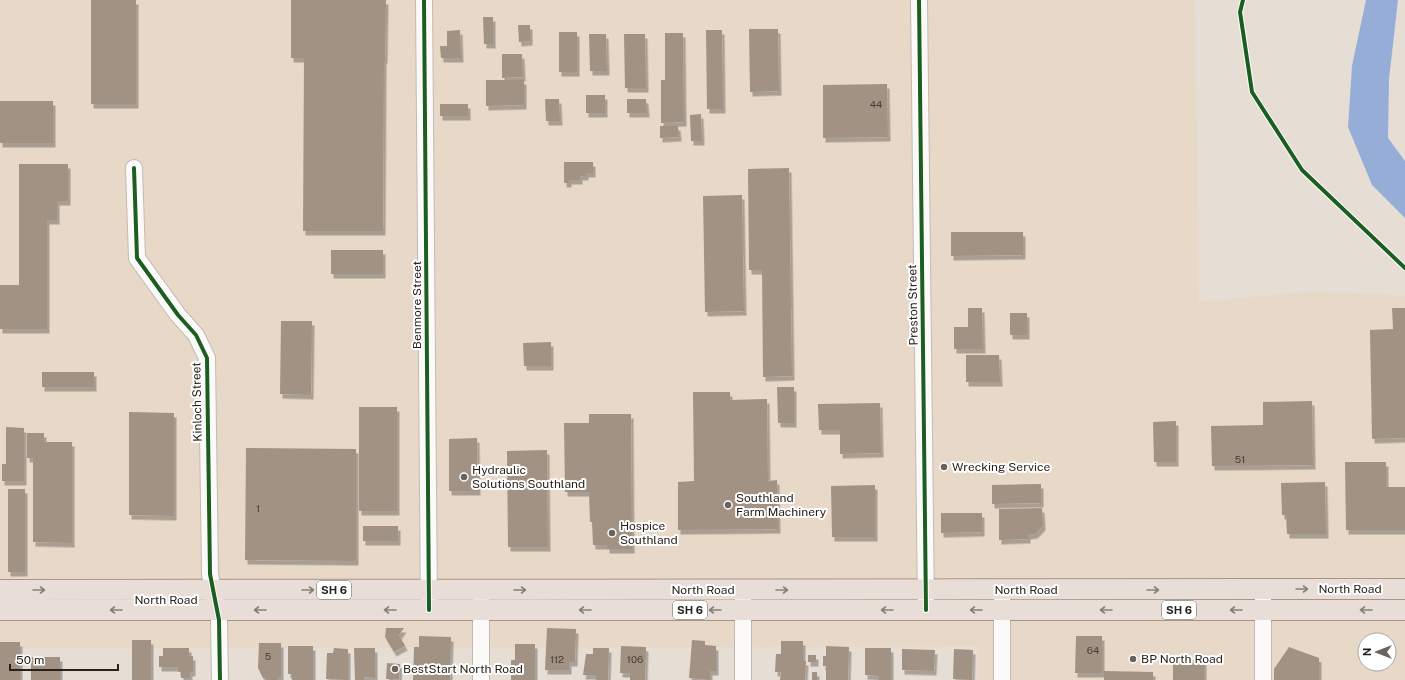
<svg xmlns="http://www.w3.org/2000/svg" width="1405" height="680" viewBox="0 0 1405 680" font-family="'Public Sans',sans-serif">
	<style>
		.built { fill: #e7d8c7; fill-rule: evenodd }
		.water { fill: #96add8 }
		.building { fill: #a29284; filter: url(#shadow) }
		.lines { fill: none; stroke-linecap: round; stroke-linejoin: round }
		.minor-casing { stroke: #c2bbb4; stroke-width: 18 }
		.major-casing { stroke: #a89485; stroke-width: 22 }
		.minor { stroke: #fbfaf9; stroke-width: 16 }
		.major { stroke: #e8ded7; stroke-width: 20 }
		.cycleway-casing { stroke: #fff; stroke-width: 6 }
		.cycleway { stroke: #1b5e20; stroke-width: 4 }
		.oneway { stroke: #888079 }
		.poi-dot { fill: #6a635c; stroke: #fff; stroke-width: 1.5 }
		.labels { text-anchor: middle; stroke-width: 4; stroke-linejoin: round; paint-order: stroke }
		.number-label { font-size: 10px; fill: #463d35 }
		.shield { fill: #fff; stroke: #68645f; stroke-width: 1 }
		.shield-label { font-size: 11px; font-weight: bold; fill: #27211b }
		.street-label { font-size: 12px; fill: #27211b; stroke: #fff }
		.poi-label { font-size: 12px; fill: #27211b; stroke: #fff; text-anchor: start }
	</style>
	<defs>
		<filter id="shadow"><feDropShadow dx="2.5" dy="4.5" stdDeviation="0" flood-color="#0004"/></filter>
	</defs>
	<rect width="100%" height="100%" fill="#e6ddd4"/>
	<path class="built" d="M0 0H1195L1199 302 1317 291 1405 296V680H978V647L0 648ZM1365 640H1389V664H1365Z"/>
	<path class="water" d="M1366 0H1398L1389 79 1388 138 1405 161V218L1372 185 1348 127 1352 66Z"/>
	<path class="building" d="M91 0H136V104H91Z
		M291 0H386L385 59H384L383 231H303L304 58H291Z
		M483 17H493V44H484Z
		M518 25H530V41L519 42Z
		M749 29H778L779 91 750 92Z
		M460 30 461 58H441L440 46H447V31Z
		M706 30H722L723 109H707Z
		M559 32H577V72H559Z
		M665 33H683L684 122 661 123V80H665Z
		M589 34H606L607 71H590Z
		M624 34H645L646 88H625Z
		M502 54H522L523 77 502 78Z
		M486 80H524V105L486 106Z
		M887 84 888 137 823 138V85Z
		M586 95H605V113H586Z
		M545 99H559L560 121H546Z
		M627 99H646L647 113H627Z
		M0 101H53V143H0Z
		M440 104H468V116H440Z
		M701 114 702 141H691L690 115Z
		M660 126H678L679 137 660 138Z
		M564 162H593V173H586V176H580V180H569V183H564Z
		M19 164H68V201H57V220H47V329H0V285H19Z
		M789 168 792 376 763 377 762 270H749L748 169Z
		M742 195 744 311 705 312 703 196Z
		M951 232H1023V255L951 256Z
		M331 250H383V274H331Z
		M968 308H982L983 349H954V327H968Z
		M1392 308H1405V438L1372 439 1370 330 1393 329Z
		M1010 313H1027V335H1010Z
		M281 321H312L311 395 280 394Z
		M551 342V366H524L523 343Z
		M966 355H999L1000 382H966Z
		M42 372H94V387H42Z
		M777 387H794V423H778Z
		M693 392H730V400L767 399 768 481 777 480 778 529 678 530V482L694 481Z
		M1312 401 1313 465 1212 466 1211 426 1263 425V402Z
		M880 403 881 453 840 454V430H819L818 404Z
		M359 407H397V511H359Z
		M129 412 174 413V516L129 515Z
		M589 414H631L632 549H607V545H593L592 522H590L589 492H565L564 423H589Z
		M1176 421V462H1154L1153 422Z
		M6 427 24 428V481H2V464H6Z
		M27 433H44V442H72V543L33 542V458H27Z
		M477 438 478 491H449V439Z
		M246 448 356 449V561L245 560Z
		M547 450 548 547H508L507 451Z
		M1345 462H1386V487H1405V530H1346Z
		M1325 482 1326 534H1287L1286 515H1282L1281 483Z
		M1041 484V503L992 504V485Z
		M875 485V537H832L831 486Z
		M8 489H25V572H8Z
		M1042 508 1043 526 1035 534 1028 535V539L999 540V509Z
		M941 513H982V532L941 533Z
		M363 526H398V541H363Z
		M386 628H404L399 635 405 646 394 652 385 637Z
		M547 628 576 629 575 662H569V670H545Z
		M419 636 451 637 450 680H413L414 647H419Z
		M1076 636H1102V673H1075Z
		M132 640H151V680H132Z
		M692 640 705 641V645L716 646V671H710V680L689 678Z
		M781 641H803V661H806L805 680H780L781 672H775L776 654H781Z
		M0 642H20V680H0Z
		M259 643H281V677H278V680H266V678H263L258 668Z
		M515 644H535V680H511V660H515Z
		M288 646H313V680H292V674H288Z
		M621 646 646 647 645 680H630V673H620Z
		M826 646 849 647 848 680H826V666H823V656H826Z
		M1289 647 1319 658V680H1274V669Z
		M163 648H189V656H193V672H190V678H181V672H178V667H159V656H163Z
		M334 648 348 649V680L326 679 327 653H333Z
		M354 648H375V678L364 677V680H355Z
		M593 648H609L608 680H596V675H583L586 654H593Z
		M865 648H891V680H879V676L865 675Z
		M902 649 935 650 934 671 902 670Z
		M954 649 973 650 972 680 953 679Z
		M808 655H816V662H808Z
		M31 657H60V680H31Z
		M1204 660V680H1173V661Z
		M387 663 400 664 399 679H386Z
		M1104 671 1153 672V680H1104Z
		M812 672H817V680H812Z"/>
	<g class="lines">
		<defs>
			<path id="minor" d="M424 0 429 610
				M919 0 926 610
				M134 168 137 258 178 315 196 335 207 358 210 574 219 620 220 680
				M481 598V680
				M743 598V680
				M1002 680V598
				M1263 680V598"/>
			<path id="major" d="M0 590 1405 589
				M0 610H1405"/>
		</defs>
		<use href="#minor" class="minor-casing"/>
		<use href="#major" class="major-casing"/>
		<use href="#minor" class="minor"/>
		<use href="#major" class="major"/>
		<defs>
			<path id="cycleway" d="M424 0 429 610
				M919 0 926 610
				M1243 0 1240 12 1252 92 1302 170 1405 268
				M134 168 137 258 178 315 196 335 207 358 210 574 219 620 220 680"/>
		</defs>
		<use href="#cycleway" class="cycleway-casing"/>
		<use href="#cycleway" class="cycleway"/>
	</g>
	<defs><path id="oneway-shaft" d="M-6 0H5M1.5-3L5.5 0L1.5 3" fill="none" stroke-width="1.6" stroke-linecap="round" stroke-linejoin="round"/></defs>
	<g class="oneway">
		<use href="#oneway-shaft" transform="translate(1302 589)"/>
		<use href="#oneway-shaft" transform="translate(39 590)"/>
		<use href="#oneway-shaft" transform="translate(308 590)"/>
		<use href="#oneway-shaft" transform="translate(520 590)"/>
		<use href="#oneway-shaft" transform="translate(782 590)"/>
		<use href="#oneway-shaft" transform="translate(1153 590)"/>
		<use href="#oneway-shaft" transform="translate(116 610) rotate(180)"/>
		<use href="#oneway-shaft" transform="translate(260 610) rotate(-180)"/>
		<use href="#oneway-shaft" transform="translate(390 610) rotate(-180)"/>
		<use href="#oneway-shaft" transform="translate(585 610) rotate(-180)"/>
		<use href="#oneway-shaft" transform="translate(715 610) rotate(-180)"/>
		<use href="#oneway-shaft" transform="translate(887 610) rotate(-180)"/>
		<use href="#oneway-shaft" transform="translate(976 610) rotate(180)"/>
		<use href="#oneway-shaft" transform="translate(1106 610) rotate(180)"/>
		<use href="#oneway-shaft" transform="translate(1236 610) rotate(180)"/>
		<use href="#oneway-shaft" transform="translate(1366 610) rotate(-180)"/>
	</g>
	<g class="poi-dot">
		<circle cx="944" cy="467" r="4"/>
		<circle cx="464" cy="477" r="4"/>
		<circle cx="728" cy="505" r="4"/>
		<circle cx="612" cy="533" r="4"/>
		<circle cx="1133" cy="659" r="4"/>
		<circle cx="395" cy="669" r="4"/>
	</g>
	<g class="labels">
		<g class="number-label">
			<text x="876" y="108">44</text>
			<text x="1240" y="463">51</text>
			<text x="258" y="512">1</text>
			<text x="1093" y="654">64</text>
			<text x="268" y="660">5</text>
			<text x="557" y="663">112</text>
			<text x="635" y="663">106</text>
		</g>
		<g class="shield">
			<rect x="317" y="581" width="34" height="18" rx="3"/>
			<rect x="673" y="601" width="34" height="18" rx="3"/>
			<rect x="1162" y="601" width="34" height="18" rx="3"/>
		</g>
		<g class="shield-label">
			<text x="334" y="594">SH 6</text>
			<text x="690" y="614">SH 6</text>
			<text x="1179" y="614">SH 6</text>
		</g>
		<g class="street-label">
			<text transform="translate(417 305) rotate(-90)" y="4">Benmore Street</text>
			<text transform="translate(913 305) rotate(-91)" y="4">Preston Street</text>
			<text transform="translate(197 402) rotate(-91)" y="4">Kinloch Street</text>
			<text x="1350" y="593">North Road</text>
			<text x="703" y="594">North Road</text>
			<text x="1026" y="594">North Road</text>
			<text x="166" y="604">North Road</text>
		</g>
		<g class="poi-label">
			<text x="952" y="471">Wrecking Service</text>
			<text x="472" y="474">Hydraulic<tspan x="472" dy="14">Solutions Southland</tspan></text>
			<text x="736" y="502">Southland<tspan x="736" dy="14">Farm Machinery</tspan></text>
			<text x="620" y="530">Hospice<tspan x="620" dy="14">Southland</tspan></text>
			<text x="1141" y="663">BP North Road</text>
			<text x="403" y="673">BestStart North Road</text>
		</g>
	</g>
	<g transform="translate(1377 652) rotate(270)"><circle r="19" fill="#ffffff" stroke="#a9a6a4"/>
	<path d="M0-3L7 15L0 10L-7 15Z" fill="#6a635c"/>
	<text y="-6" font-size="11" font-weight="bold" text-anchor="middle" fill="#27211b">N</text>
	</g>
	<path d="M10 664v6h108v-6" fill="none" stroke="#27211b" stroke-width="2"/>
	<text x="16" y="664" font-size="12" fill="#27211b" stroke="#ffffff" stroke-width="3" paint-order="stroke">50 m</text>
</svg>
